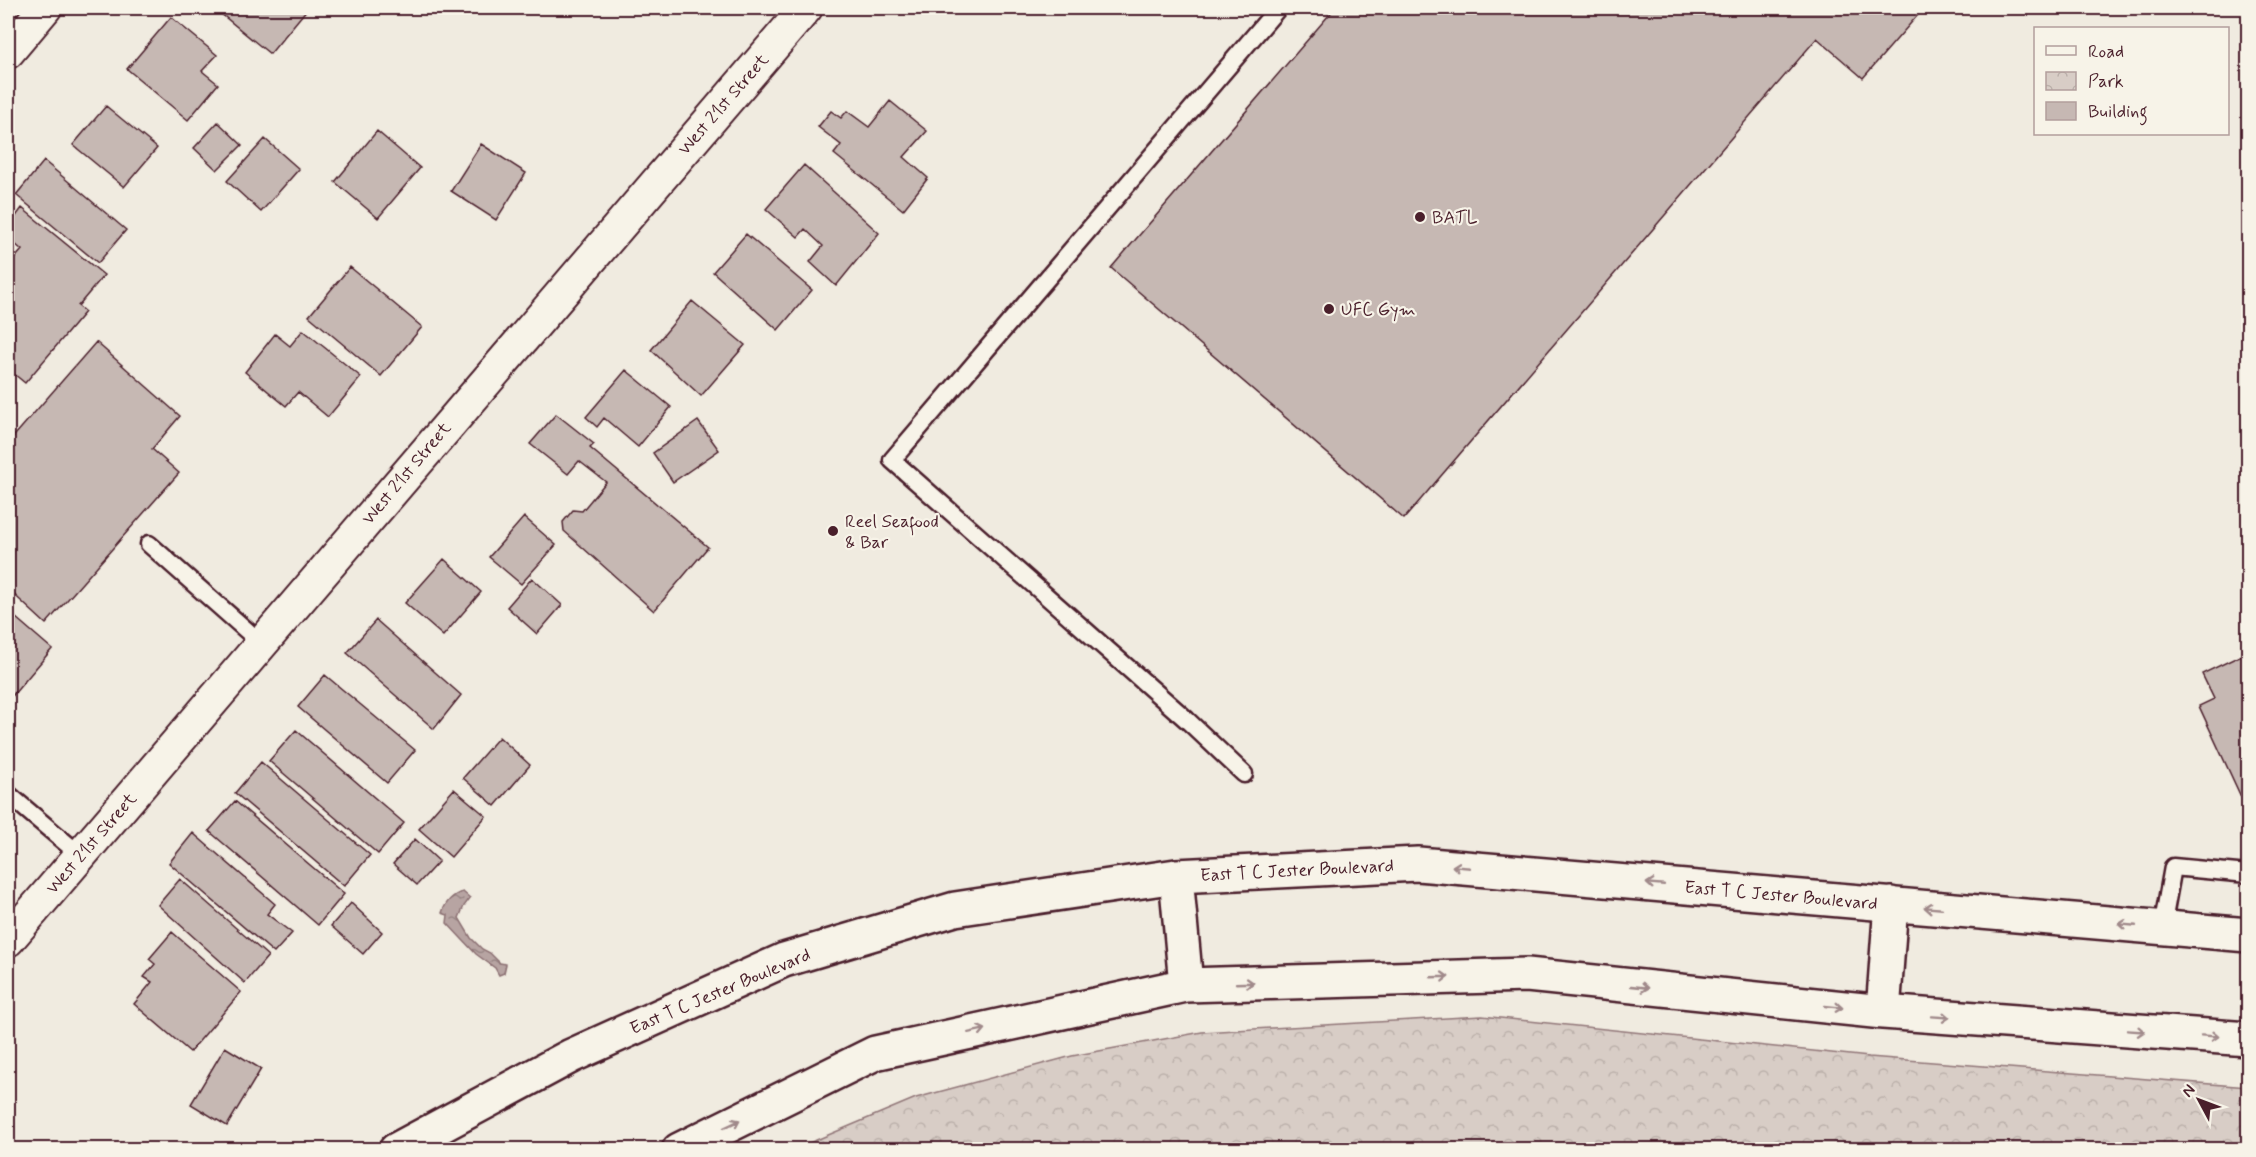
<svg xmlns="http://www.w3.org/2000/svg" width="2256" height="1157" viewBox="0 0 2256 1157" font-family="Mynerve,sans-serif">
	<style>
		.park { fill: url(#park-crowns); stroke: #917678; stroke-width: 1.5 }
		.water { fill: url(#water-ripples); stroke: #8b6f72; stroke-width: 1.5 }
		.building { fill: #c6b8b3; stroke: #4a1f2b; stroke-width: 1.5 }
		.lines { fill: none; stroke-linecap: round; stroke-linejoin: round }
		.service-casing { stroke: #4a1f2b; stroke-width: 21 }
		.minor-casing { stroke: #4a1f2b; stroke-width: 36 }
		.tertiary-casing { stroke: #4a1f2b; stroke-width: 38 }
		.service { stroke: #f7f3e8; stroke-width: 16 }
		.minor { stroke: #f7f3e8; stroke-width: 32 }
		.tertiary { stroke: #f7f3e8; stroke-width: 33 }
		.oneway { stroke: #a0898a }
		.poi-dot { fill: #4a1f2b; stroke: #f7f3e8; stroke-width: 2 }
		.labels { text-anchor: middle; stroke-width: 4.5; stroke-linejoin: round; paint-order: stroke }
		.street-label { font-size: 18px; fill: #4a1f2b; stroke: #f7f3e8 }
		.poi-label { font-size: 18px; fill: #4a1f2b; stroke: #f7f3e8; text-anchor: start }
	</style>
	<defs>
		<pattern id="park-crowns" width="20" height="18" patternUnits="userSpaceOnUse" patternTransform="scale(1.5)"><rect width="20" height="18" fill="#d8cdc6"/><path d="M2 6a3 3 0 1 1 6 0M12 15a3 3 0 1 1 6 0" fill="none" stroke="#bbb0aa"/></pattern>
		<pattern id="water-ripples" width="26" height="14" patternUnits="userSpaceOnUse" patternTransform="scale(1.5)"><rect width="26" height="14" fill="#b7a4a2"/><path d="M2 4q2-2 4 0t4 0M15 11q2-2 4 0t4 0" fill="none" stroke="#978584"/></pattern>
	</defs>
	<rect width="100%" height="100%" fill="#f0ebe0"/>
	<filter id="ink" filterUnits="userSpaceOnUse"><feTurbulence type="fractalNoise" baseFrequency=".0167" numOctaves="2"/><feDisplacementMap in="SourceGraphic" scale="12" xChannelSelector="R" yChannelSelector="G"/><feConvolveMatrix kernelMatrix="1 2 1 2 8 2 1 2 1" color-interpolation-filters="sRGB"/></filter>
	<g filter="url(#ink)">
		<path class="park" d="M1482 1016 1869 1057 2248 1087V1149H795L916 1098 1072 1056 1202 1032Z"/>
		<path class="water" d="M463 892 470 898 464 906 459 918 471 938 482 949 490 953 500 963 506 964 504 973 499 975 495 968 476 954 447 923 448 915 442 913C445 903 453 894 463 892Z"/>
		<path class="building" d="M214 8H308L270 54Z
			M1335 8H1924L1863 78 1817 38 1404 519 1111 268Z
			M171 17 217 55 202 71 218 84 188 120 127 69Z
			M890 101 927 131 904 157 928 178 903 210 834 154 841 145 818 127 831 111 841 118 847 111 869 127Z
			M106 106 157 148 124 187 73 145Z
			M218 122 242 145 217 170 194 148Z
			M377 131 420 168 378 218 335 182Z
			M265 139 299 169 261 212 227 181Z
			M481 144 526 173 496 220 451 191Z
			M44 161 126 230 98 263 16 195Z
			M804 165 879 233 836 286 810 262 823 246 805 229 798 237 766 209Z
			M22 208 104 275 78 306 85 312 25 383 8 369V266L22 250 8 238V227Z
			M746 234 812 290 778 330 713 272Z
			M350 267 422 327 381 376 309 316Z
			M692 301 745 345 701 396 651 350Z
			M303 330 361 377 328 417 298 392 286 406 245 372 275 334 290 346Z
			M96 342 180 416 152 449 179 473 46 624 8 589V443Z
			M626 370 671 407 638 447 604 418 597 427 586 417Z
			M556 414 594 444 590 448 708 547 654 611 564 531 563 522 573 510 582 511 606 482 579 461 568 474 530 444Z
			M698 421 719 450 673 482 653 453Z
			M524 517 556 545 521 584 489 557Z
			M444 559 481 592 443 636 405 603Z
			M532 578 562 605 537 634 507 607Z
			M8 611 52 649 8 701Z
			M376 620 461 695 434 729 347 653Z
			M2248 652V812L2199 706 2214 699 2202 674Z
			M325 675 415 750 387 783 298 707Z
			M296 730 404 823 378 854 269 761Z
			M499 737 530 765 495 806 463 778Z
			M261 762 370 855 344 886 235 793Z
			M454 789 486 816 451 857 419 829Z
			M235 801 344 894 318 925 209 831Z
			M193 833 275 904 267 914 292 933 274 953 169 863Z
			M415 839 439 861 417 885 393 864Z
			M180 879 268 956 245 983 158 905Z
			M351 903 382 932 363 954 331 926Z
			M172 932 241 992 190 1052 134 1004 152 982 144 977 155 964 149 959Z
			M225 1047 261 1069 227 1126 191 1104Z"/>
		<g class="lines">
			<defs>
				<path id="service" d="M149 544 262 644
					M1244 774 1187 720 892 460 1278 8
					M8 794 80 855
					M2162 928 2173 867 2248 874"/>
				<path id="minor" d="M8 52 45 8
					M8 940 806 8"/>
				<path id="tertiary" d="M1176 876 1186 985
					M1883 1012 1891 904
					M396 1150 571 1056 784 960 955 909 1176 876 1418 864 2248 935
					M679 1150 875 1053 1186 985 1527 975 1883 1012 2248 1039"/>
			</defs>
			<use href="#service" class="service-casing"/>
			<use href="#minor" class="minor-casing"/>
			<use href="#tertiary" class="tertiary-casing"/>
			<use href="#service" class="service"/>
			<use href="#minor" class="minor"/>
			<use href="#tertiary" class="tertiary"/>
		</g>
		<defs><path id="oneway-shaft" d="M-6 0H5M1.5-3L5.5 0L1.5 3" fill="none" stroke-width="1.6" stroke-linecap="round" stroke-linejoin="round" transform="scale(1.5)"/></defs>
		<g class="oneway">
			<use href="#oneway-shaft" transform="translate(1461 867) rotate(-175)"/>
			<use href="#oneway-shaft" transform="translate(1655 884) rotate(-175)"/>
			<use href="#oneway-shaft" transform="translate(1933 908) rotate(-175)"/>
			<use href="#oneway-shaft" transform="translate(2127 925) rotate(-175)"/>
			<use href="#oneway-shaft" transform="translate(1440 977) rotate(-2)"/>
			<use href="#oneway-shaft" transform="translate(1245 983) rotate(-2)"/>
			<use href="#oneway-shaft" transform="translate(1640 987) rotate(6)"/>
			<use href="#oneway-shaft" transform="translate(1834 1007) rotate(6)"/>
			<use href="#oneway-shaft" transform="translate(1941 1017) rotate(4)"/>
			<use href="#oneway-shaft" transform="translate(977 1031) rotate(-12)"/>
			<use href="#oneway-shaft" transform="translate(2136 1031) rotate(4)"/>
			<use href="#oneway-shaft" transform="translate(2210 1036) rotate(4)"/>
			<use href="#oneway-shaft" transform="translate(732 1124) rotate(-26)"/>
		</g>
	</g>
	<g class="poi-dot">
		<circle cx="1420" cy="217" r="6"/>
		<circle cx="1329" cy="309" r="6"/>
		<circle cx="833" cy="531" r="6"/>
	</g>
	<g class="labels">
		<g class="street-label">
			<text transform="translate(723 104) rotate(-49)" y="6">West 21st Street</text>
			<text transform="translate(406 473) rotate(-50)" y="6">West 21st Street</text>
			<text transform="translate(91 843) rotate(-49)" y="6">West 21st Street</text>
			<text transform="translate(1297 870) rotate(-3)" y="6">East T C Jester Boulevard</text>
			<text transform="translate(1781 895) rotate(5)" y="6">East T C Jester Boulevard</text>
			<text transform="translate(720 991) rotate(-23)" y="6">East T C Jester Boulevard</text>
		</g>
		<g class="poi-label">
			<text x="1432" y="223">BATL</text>
			<text x="1341" y="315">UFC Gym</text>
			<text x="845" y="527">Reel Seafood<tspan x="845" dy="21">&amp; Bar</tspan></text>
		</g>
	</g>
	<rect width="2256" height="1157" fill="none" stroke="#f7f3e8" stroke-width="30"/>
	<rect x="15" y="15" width="2226" height="1127" fill="none" stroke="#4a1f2b" stroke-width="2" filter="url(#ink)"/>
	<rect x="2034" y="27" width="195" height="108" fill="#f7f3e8" stroke="#b29e9c" stroke-width="1.5"/>
	<rect x="2046" y="46" width="30" height="9" fill="#f7f3e8" stroke="#b29e9c" stroke-width="1.5"/>
	<text x="2088" y="57" font-size="18" fill="#4a1f2b">Road</text>
	<rect x="2046" y="72" width="30" height="18" fill="url(#park-crowns)" stroke="#b29e9c" stroke-width="1.5"/>
	<text x="2088" y="87" font-size="18" fill="#4a1f2b">Park</text>
	<rect x="2046" y="102" width="30" height="18" fill="#c6b8b3" stroke="#b29e9c" stroke-width="1.5"/>
	<text x="2088" y="117" font-size="18" fill="#4a1f2b">Building</text>
	<g transform="translate(2199 1100) rotate(311)" stroke="#f7f3e8" stroke-width="4.5" paint-order="stroke">
	<path d="M0-4.5L10 22L0 15L-10 22Z" fill="#4a1f2b"/>
	<text y="-9" font-size="16" font-weight="bold" text-anchor="middle" fill="#4a1f2b">N</text>
	</g>
</svg>
